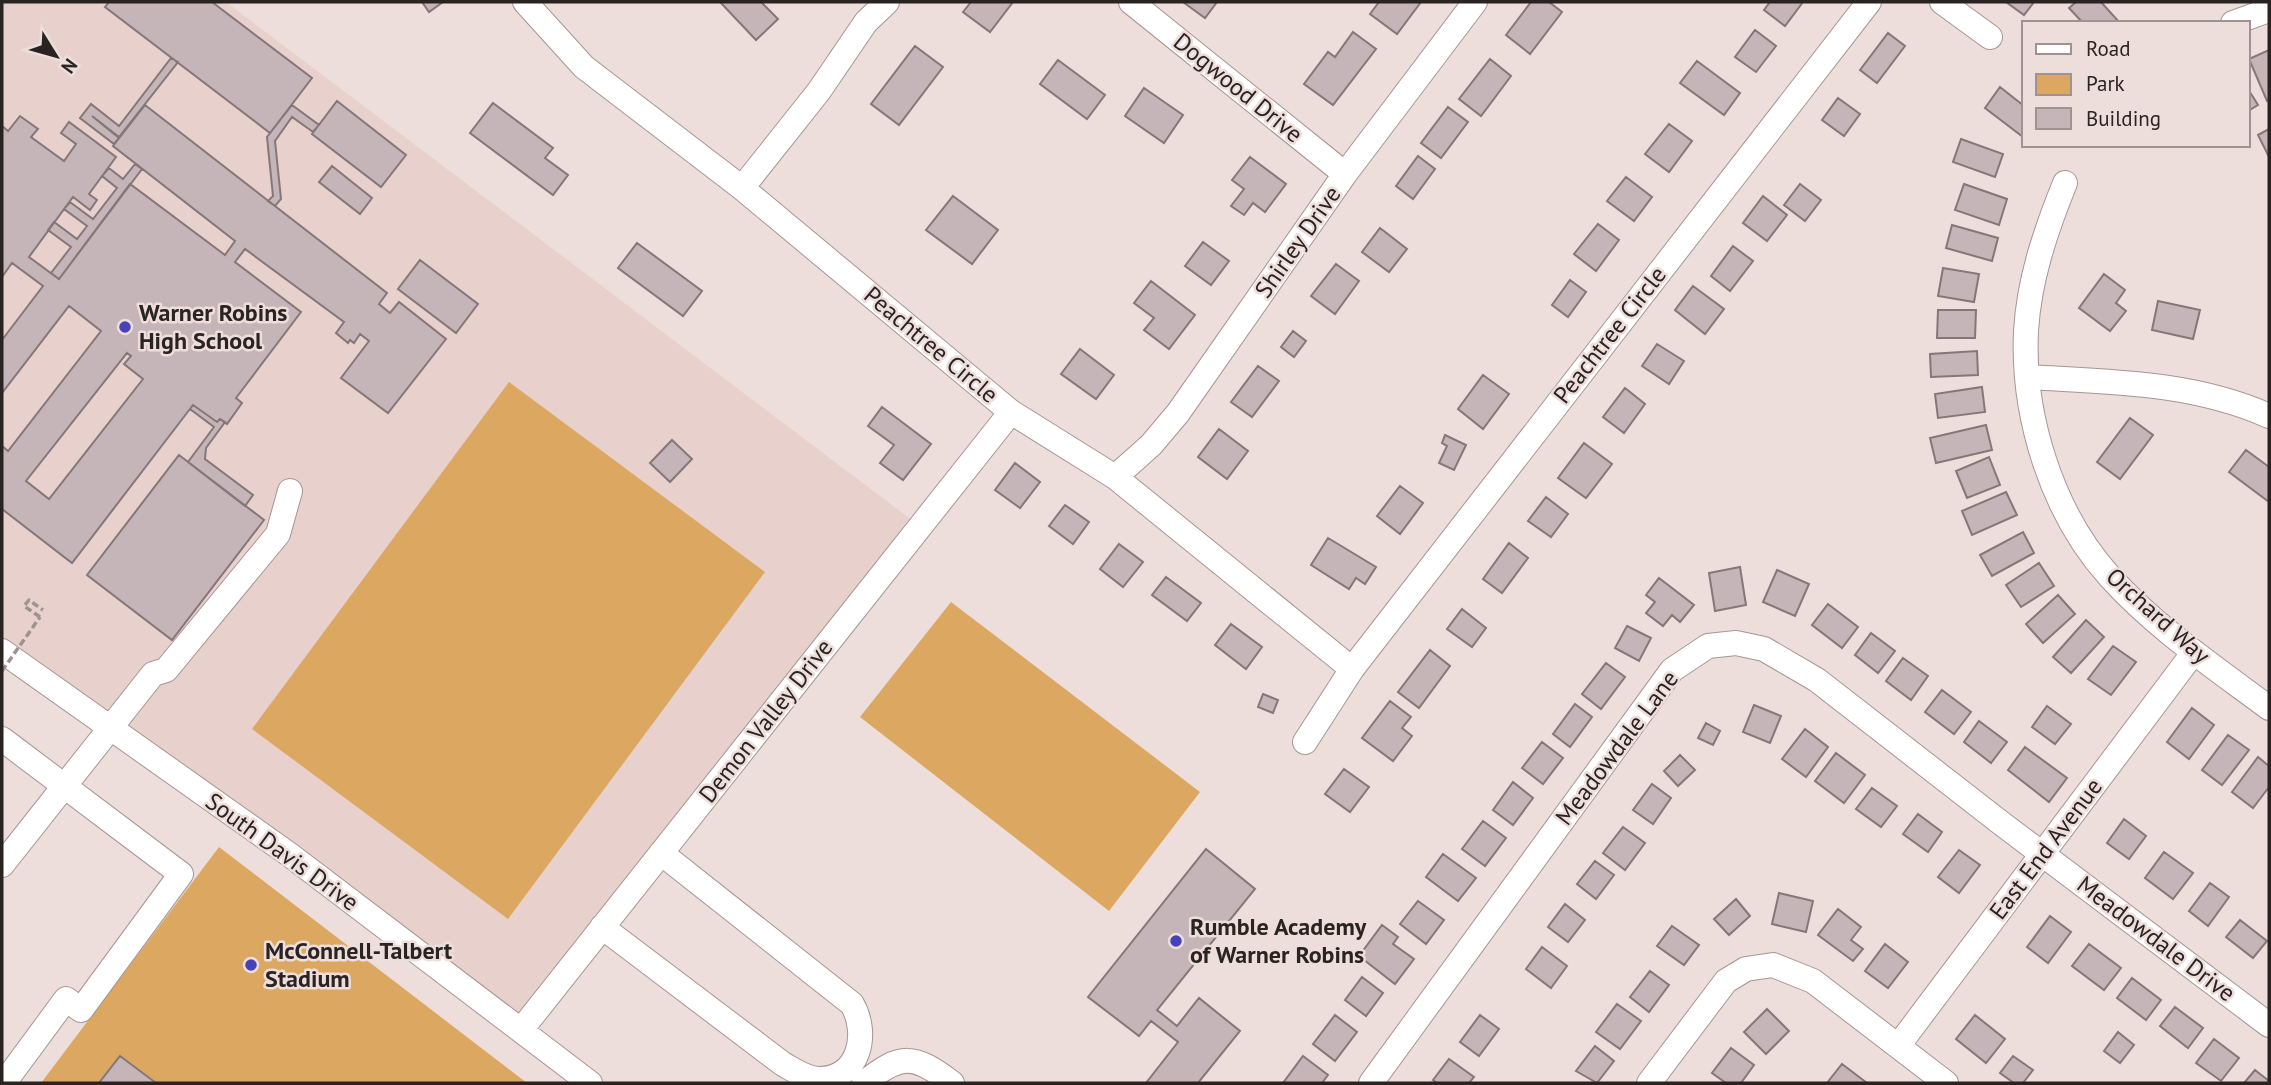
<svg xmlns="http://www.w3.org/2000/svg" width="2271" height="1085" viewBox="0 0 2271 1085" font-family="'PT Sans',sans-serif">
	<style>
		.built { fill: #e8d0cc }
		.green { fill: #dca861 }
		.building { fill: #c5b5b8; stroke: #857779; stroke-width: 2; fill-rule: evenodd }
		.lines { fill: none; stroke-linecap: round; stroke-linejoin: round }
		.minor-casing { stroke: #a59693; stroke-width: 26 }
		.path { stroke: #9f9391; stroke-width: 3.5; stroke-dasharray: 7 3.5; stroke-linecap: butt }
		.minor { stroke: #fff; stroke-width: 24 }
		.path-bridge { stroke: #9f9391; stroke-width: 3.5; stroke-dasharray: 7 3.5; stroke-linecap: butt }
		.poi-dot { fill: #4842b8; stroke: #eededb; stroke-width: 2.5 }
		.labels { text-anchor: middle; stroke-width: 5; stroke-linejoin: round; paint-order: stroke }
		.street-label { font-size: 24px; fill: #292322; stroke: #eededb }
		.poi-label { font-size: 24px; font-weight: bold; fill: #292322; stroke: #eededb; text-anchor: start }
	</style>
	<rect width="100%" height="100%" fill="#eededb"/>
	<path class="built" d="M2 2H226L921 527 521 1030 2 651Z"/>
	<path class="green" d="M509 382 765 572 508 919 252 729Z
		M951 602 1200 792 1109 911 860 717Z
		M219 847 527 1083H41Z"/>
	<path class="building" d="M109 2H212L312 78 270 133 105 7Z
		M422 2H443L429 12Z
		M720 2H761L778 19 756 40Z
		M971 2H1013L990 32 963 12Z
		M1183 2H1217L1205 18Z
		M1379 2H1421L1397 34 1370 14Z
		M1531 2H1549L1562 12 1530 54 1506 35Z
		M1770 2H1803L1785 26 1764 10Z
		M2006 2H2034L2024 15Z
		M2076 2H2101L2120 23H2083L2069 8Z
		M1755 30 1776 46 1756 72 1735 57Z
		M1353 32 1376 49 1333 105 1304 84 1328 52 1335 57Z
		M1888 33 1905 46 1877 83 1860 70Z
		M915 46 943 67 899 125 871 104Z
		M2269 50V100L2267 101 2249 59Z
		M171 58 178 62 119 137 92 116 119 138 114 144 80 118 91 104 119 126Z
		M1490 59 1511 76 1481 116 1459 99Z
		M1058 60 1105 95 1087 119 1040 84Z
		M1697 61 1740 93 1724 115 1680 83Z
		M2000 87 2024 106 2023 137 1985 108Z
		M1144 88 1183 115 1164 143 1125 116Z
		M2248 89 2258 105 2248 111Z
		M1838 98 1860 114 1844 136 1822 120Z
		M337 101 406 155 381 187 312 134Z
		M493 103 553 148 545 158 568 175 553 195 470 133Z
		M145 105 387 293 379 304 390 313 399 302 446 339 388 413 341 378 369 341 360 334 354 343 350 340 348 343 336 333 344 322 245 249 235 262 301 312 236 398 242 403 227 424 220 419 217 422 193 405 72 563 2 509V446L8 451 101 331 69 306 2 393V340L43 286 12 263 2 277V126L8 131 20 116 38 129 31 137 64 161 76 144 61 133 69 122 116 157 89 194 97 200 90 210 73 197 29 257 59 279 130 184 225 255 235 241 113 146ZM127 353 131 356 124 364 143 379 49 499 26 481Z
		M292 105 319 125 313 132 292 117 275 141 281 199 275 206 268 201 273 196 267 137Z
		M1448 107 1468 122 1441 158 1421 143Z
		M1669 124 1692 141 1669 172 1645 154Z
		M2269 129V157L2258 135Z
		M1961 139 2003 154 1995 177 1953 162Z
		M1418 156 1435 169 1413 199 1396 186Z
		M1250 157 1286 184 1265 212 1253 203 1244 215 1231 206 1244 189 1232 180Z
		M135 164 142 169 59 279 51 273 71 247 48 230 54 222 77 239 87 226 64 209 70 202 93 219 117 188 102 176 109 168 123 179Z
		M332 166 372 198 360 214 319 182Z
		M1626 177 1652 197 1634 221 1607 201Z
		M1800 184 1821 200 1805 221 1784 205Z
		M1964 184 2007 199 1999 225 1955 210Z
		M953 196 998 230 972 264 926 230Z
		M1763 196 1787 215 1767 241 1743 223Z
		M1598 224 1619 240 1596 271 1574 254Z
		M1952 225 1998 238 1992 261 1946 248Z
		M1380 228 1407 249 1389 272 1362 252Z
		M1203 242 1229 261 1211 285 1185 266Z
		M637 243 702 291 683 316 618 268Z
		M1733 246 1753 261 1730 291 1711 276Z
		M420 260 478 304 456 333 398 289Z
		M1336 264 1359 281 1335 314 1311 296Z
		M1943 268 1979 274 1974 302 1938 296Z
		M2104 274 2125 290 2116 303 2126 311 2110 331 2079 308Z
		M1570 280 1586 292 1568 317 1552 305Z
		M1151 281 1195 315 1169 349 1144 330 1154 318 1134 303Z
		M1693 286 1724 309 1705 334 1675 310Z
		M2158 301 2200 310 2193 339 2152 330Z
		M1938 310H1976L1975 338H1937Z
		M1293 331 1306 341 1294 357 1281 347Z
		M1657 344 1684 361 1669 384 1642 366Z
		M1080 349 1114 375 1096 399 1061 374Z
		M1977 351 1978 375 1931 377 1930 354Z
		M1258 366 1279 381 1252 417 1231 402Z
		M1483 375 1509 394 1483 429 1458 409Z
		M1982 387 1985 412 1938 418 1935 394Z
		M1625 388 1645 404 1624 433 1603 417Z
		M193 405 217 422 220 419 225 422 206 448 205 459 253 495 245 506 188 462 214 427 190 409Z
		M882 407 931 444 903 480 880 463 894 445 868 426Z
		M2130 418 2153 435 2120 479 2097 462Z
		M1986 425 1992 450 1936 463 1930 438Z
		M1219 429 1248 451 1227 479 1198 457Z
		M1445 435 1466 445 1454 470 1439 463 1447 446 1442 443Z
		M672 440 692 459 670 482 650 463Z
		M1584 443 1612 464 1586 498 1558 478Z
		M2246 450 2269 467V502L2229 472Z
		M179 455 264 520 172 640 87 575Z
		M1989 457 2000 485 1967 498 1956 471Z
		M1015 463 1040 482 1020 508 995 490Z
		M1400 486 1423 503 1400 534 1377 516Z
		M2006 492 2017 515 1972 535 1962 511Z
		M1546 497 1568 514 1551 537 1528 521Z
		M1065 505 1089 522 1073 544 1049 526Z
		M2023 532 2034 553 1992 576 1980 555Z
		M1328 538 1376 567 1365 584 1356 578 1349 589 1311 565Z
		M1509 543 1528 558 1502 593 1483 579Z
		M1119 544 1143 562 1123 587 1100 569Z
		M2039 563 2054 586 2021 607 2006 585Z
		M1740 567 1746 605 1715 611 1709 573Z
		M1777 570 1809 584 1795 616 1763 602Z
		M1166 577 1201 603 1187 621 1152 595Z
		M1659 578 1694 605 1680 622 1672 615 1663 626 1646 613 1655 602 1646 595Z
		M2058 595 2075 614 2043 643 2026 624Z
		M1828 604 1858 627 1842 648 1812 625Z
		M1462 609 1486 628 1472 647 1447 629Z
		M2086 620 2104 637 2071 673 2053 657Z
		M1231 624 1262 647 1246 669 1215 645Z
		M1627 626 1651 638 1639 661 1615 648Z
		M1871 633 1895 651 1878 673 1855 655Z
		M2113 646 2136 662 2111 695 2088 679Z
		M1430 650 1450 666 1419 708 1398 692Z
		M1903 658 1928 676 1911 700 1886 681Z
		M1606 663 1625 677 1601 709 1582 694Z
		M1942 690 1971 712 1954 734 1925 712Z
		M1263 694 1278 700 1273 713 1258 707Z
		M1390 701 1411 717 1402 728 1412 736 1393 761 1362 738Z
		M1575 704 1592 717 1570 747 1553 734Z
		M1754 705 1781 716 1770 743 1743 732Z
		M2047 706 2071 724 2055 744 2032 727Z
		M2192 708 2214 725 2189 759 2167 742Z
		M1979 721 2007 742 1991 763 1964 742Z
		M1706 723 1720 731 1713 745 1698 738Z
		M1805 729 1828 747 1806 777 1782 759Z
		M2228 735 2249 750 2222 785 2202 770Z
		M1542 742 1563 758 1543 784 1522 768Z
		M2025 747 2067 778 2049 802 2008 770Z
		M1836 753 1865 775 1844 803 1815 781Z
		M1680 755 1695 770 1678 786 1664 771Z
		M2258 757 2269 766V787L2253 808 2232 792Z
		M1344 769 1369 787 1350 812 1325 794Z
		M1513 782 1533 798 1513 825 1493 810Z
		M1652 784 1671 798 1653 824 1633 810Z
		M1872 788 1897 806 1881 827 1856 809Z
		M1918 814 1942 832 1928 852 1903 834Z
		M2124 819 2146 836 2129 859 2107 843Z
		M1483 821 1506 838 1485 866 1462 849Z
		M1623 827 1645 843 1625 870 1603 853Z
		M1206 849 1255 889 1157 1010 1177 1026 1199 998 1240 1031 1198 1083H1146L1178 1042 1151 1021 1139 1036 1088 997Z
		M1959 850 1980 865 1959 893 1938 877Z
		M2164 852 2193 873 2173 899 2145 878Z
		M1443 854 1476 878 1458 901 1426 877Z
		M1595 861 1614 875 1596 899 1577 884Z
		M2210 883 2229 897 2208 926 2189 911Z
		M1779 893 1813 901 1806 932 1772 924Z
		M1736 899 1750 916 1729 935 1714 919Z
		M1418 901 1444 920 1426 944 1400 924Z
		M1565 904 1585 920 1568 942 1548 927Z
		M1838 909 1861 927 1851 940 1863 949 1853 961 1818 935Z
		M2050 916 2071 932 2048 963 2027 947Z
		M2240 920 2267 941 2253 958 2226 937Z
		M1382 925 1398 937 1393 944 1414 959 1395 984 1359 956Z
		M1672 926 1699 945 1684 965 1657 946Z
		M1885 944 1908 962 1888 988 1865 971Z
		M2089 944 2121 968 2104 990 2072 966Z
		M1542 947 1567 966 1551 988 1526 969Z
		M1650 971 1669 985 1649 1012 1630 997Z
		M1362 977 1383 993 1366 1016 1345 1000Z
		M2132 978 2161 1000 2146 1020 2117 998Z
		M1617 1004 1641 1021 1620 1049 1596 1032Z
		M2175 1007 2203 1028 2188 1048 2160 1026Z
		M1767 1009 1789 1031 1766 1054 1744 1032Z
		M1335 1015 1357 1032 1335 1061 1313 1044Z
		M1480 1015 1499 1029 1479 1056 1460 1042Z
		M1975 1015 2005 1039 1986 1063 1956 1039Z
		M2118 1032 2134 1045 2120 1063 2104 1051Z
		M2214 1039 2239 1058 2221 1081 2196 1063Z
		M1595 1046 1614 1061 1597 1083 1576 1071Z
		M1731 1048 1754 1065 1741 1083H1726L1712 1073Z
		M120 1056 156 1083H99Z
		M1303 1056 1328 1075 1322 1083H1283Z
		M2013 1056 2033 1070 2023 1083H2014L2000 1073Z
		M1449 1059 1474 1077 1469 1083H1437L1433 1080Z
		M1842 1064 1867 1083H1827Z
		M2255 1070 2269 1081V1083H2244Z"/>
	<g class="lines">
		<defs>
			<path id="minor" d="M525 2 584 67 742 188 1011 412 1115 477 1352 669 1869 2
				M1131 2 1345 174
				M1942 2 1990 37
				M2233 23 2269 10
				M2065 183C2046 230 2029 279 2026 331 2022 416 2052 513 2110 577 2156 628 2214 667 2269 708
				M742 188 819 91 866 22 887 2
				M2028 377C2111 382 2193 382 2269 416
				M1115 477 1151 445 1178 413 1345 174 1475 2
				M2 651 290 855 590 1083
				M2 739 181 874 81 1010 66 999 4 1083
				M1305 742 1352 669
				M2 865 153 674 166 670 278 534 290 491
				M602 927 783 1064C794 1070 806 1079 819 1079 860 1079 869 1033 852 1004L661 853
				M521 1030 1011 412
				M1898 1046 2194 652
				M864 1083C901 1053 914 1054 952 1083
				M1371 1083 1672 670 1708 646 1736 643 1764 649 1817 680 2001 823 2269 1025
				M1649 1083 1726 981 1746 969 1773 965 1813 981 1946 1083"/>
		</defs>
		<use href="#minor" class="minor-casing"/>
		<path class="path" d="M40 617 24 606 29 600 43 610"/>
		<use href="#minor" class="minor"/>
		<path class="path-bridge" d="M2 671 40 617"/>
	</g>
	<g class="poi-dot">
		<circle cx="125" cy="327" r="7"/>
		<circle cx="1176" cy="941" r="7"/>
		<circle cx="251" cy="965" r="7"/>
	</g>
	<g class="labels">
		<g class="street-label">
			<text transform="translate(1238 88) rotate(39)" y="8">Dogwood Drive</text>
			<text transform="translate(1298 242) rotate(-55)" y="8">Shirley Drive</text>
			<text transform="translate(1610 335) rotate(-52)" y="8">Peachtree Circle</text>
			<text transform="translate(931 345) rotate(40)" y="8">Peachtree Circle</text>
			<text transform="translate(2158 616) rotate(42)" y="8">Orchard Way</text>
			<text transform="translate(766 721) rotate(-52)" y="8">Demon Valley Drive</text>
			<text transform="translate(1617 748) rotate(-53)" y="8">Meadowdale Lane</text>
			<text transform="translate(2046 849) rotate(-53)" y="8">East End Avenue</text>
			<text transform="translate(282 852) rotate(36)" y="8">South Davis Drive</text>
			<text transform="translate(2156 939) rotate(37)" y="8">Meadowdale Drive</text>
		</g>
		<g class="poi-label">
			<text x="139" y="321">Warner Robins<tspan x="139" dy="28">High School</tspan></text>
			<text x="1190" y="935">Rumble Academy<tspan x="1190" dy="28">of Warner Robins</tspan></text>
			<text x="265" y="959">McConnell-Talbert<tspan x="265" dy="28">Stadium</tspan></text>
		</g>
	</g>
	<rect width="2271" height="1085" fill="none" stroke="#292322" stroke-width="7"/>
	<rect x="2022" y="21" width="228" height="126" fill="#eededb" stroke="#9f9391" stroke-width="2"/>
	<rect x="2036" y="44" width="35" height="10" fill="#ffffff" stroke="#9f9391" stroke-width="2"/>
	<text x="2086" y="56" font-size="21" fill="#292322">Road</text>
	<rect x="2036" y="74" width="35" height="21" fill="#dca861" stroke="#9f9391" stroke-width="2"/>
	<text x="2086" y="91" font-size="21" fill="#292322">Park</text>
	<rect x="2036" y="108" width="35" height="21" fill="#c5b5b8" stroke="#9f9391" stroke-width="2"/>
	<text x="2086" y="126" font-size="21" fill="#292322">Building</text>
	<g transform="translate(56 56) rotate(127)" stroke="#eededb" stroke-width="5" paint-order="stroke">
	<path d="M0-5L12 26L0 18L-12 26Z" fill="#292322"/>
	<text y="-10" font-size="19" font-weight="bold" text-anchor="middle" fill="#292322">N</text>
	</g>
</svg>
